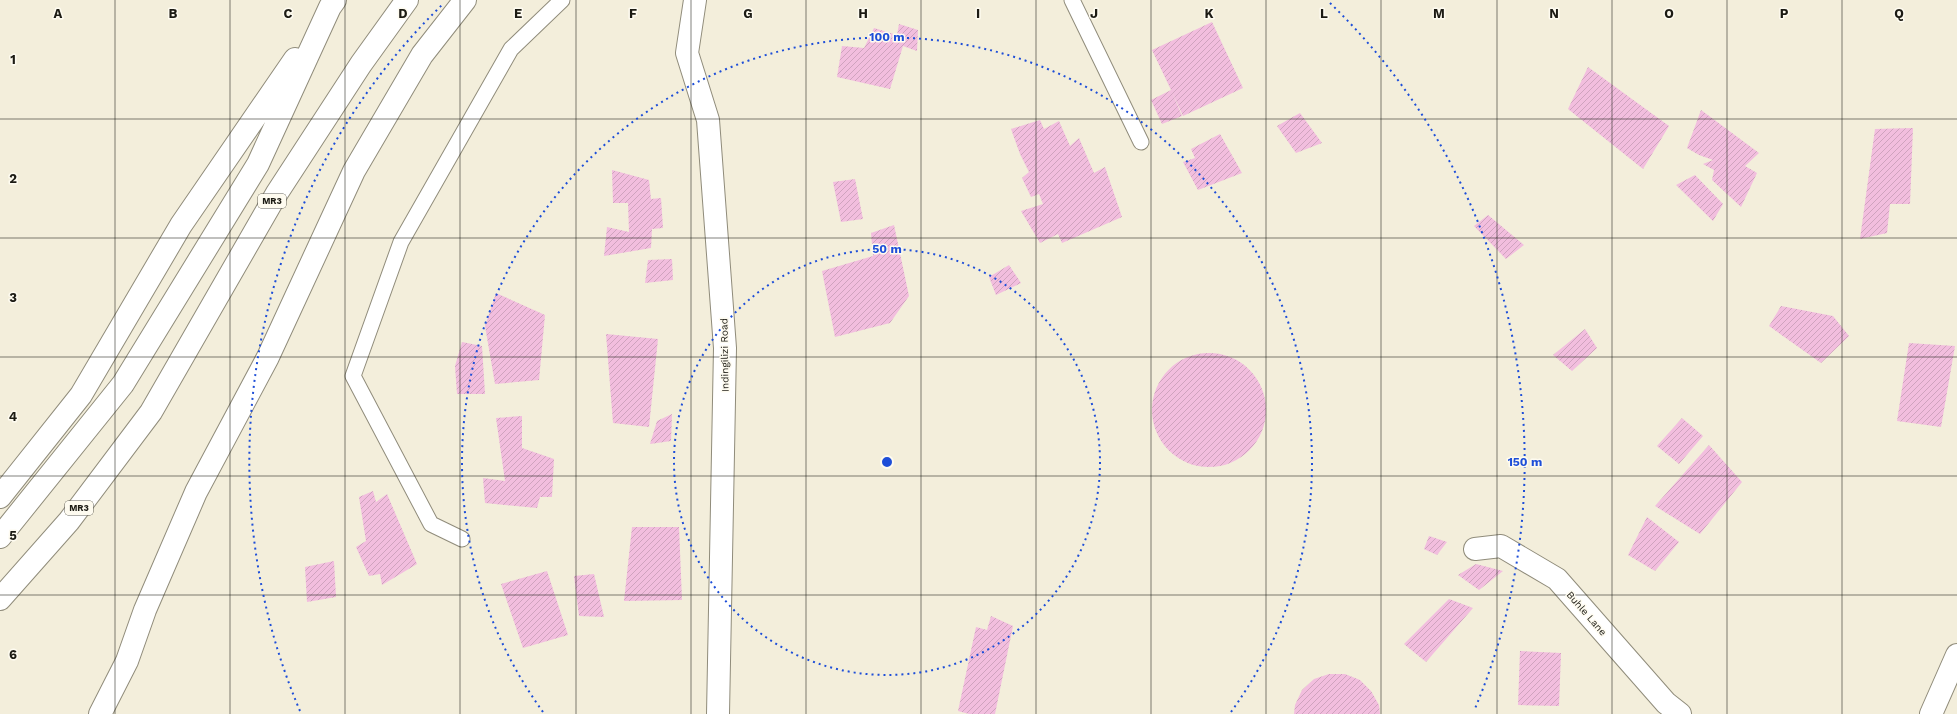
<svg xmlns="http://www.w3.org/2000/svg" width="1957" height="714" viewBox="0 0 1957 714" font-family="'Work Sans',sans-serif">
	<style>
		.building { fill: url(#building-hatch) }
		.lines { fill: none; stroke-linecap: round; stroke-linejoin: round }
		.service-casing { stroke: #908c7b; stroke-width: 17 }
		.minor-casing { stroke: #908c7b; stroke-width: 24 }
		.motorway-casing { stroke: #908c7b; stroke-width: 24 }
		.service { stroke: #fff; stroke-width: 15 }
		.minor { stroke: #fff; stroke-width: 22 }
		.motorway { stroke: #fff; stroke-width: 22 }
		.grid { fill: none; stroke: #1c1b14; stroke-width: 1; stroke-opacity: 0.55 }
		.ring { fill: none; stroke: #1d4ed8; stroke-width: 2; stroke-dasharray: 2 4 }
		.labels { text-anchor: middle; stroke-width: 3; stroke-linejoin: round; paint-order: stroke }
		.shield { fill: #fefbf0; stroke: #605e56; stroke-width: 1 }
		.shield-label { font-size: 9px; font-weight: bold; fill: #1c1b14 }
		.street-label { font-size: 10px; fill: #1c1b14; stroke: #fefbf0 }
		.grid-label { font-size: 13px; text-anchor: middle; font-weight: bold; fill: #1c1b14; stroke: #fefbf0; stroke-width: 3; stroke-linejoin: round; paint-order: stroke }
		.centre { fill: #1d4ed8; stroke: #fefbf0; stroke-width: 2 }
		.ring-label { font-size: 12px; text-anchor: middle; font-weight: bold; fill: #1d4ed8; stroke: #fefbf0; stroke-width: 3; stroke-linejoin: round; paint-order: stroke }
	</style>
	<defs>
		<pattern id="building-hatch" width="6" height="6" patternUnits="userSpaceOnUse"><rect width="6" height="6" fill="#f2bede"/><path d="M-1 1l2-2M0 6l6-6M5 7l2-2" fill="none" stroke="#cfa3be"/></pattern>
	</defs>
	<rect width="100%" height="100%" fill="#f3eedb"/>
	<path class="building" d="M1212 22 1243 88 1183 116 1172 92 1182 116 1162 124 1151 100 1171 90 1152 50Z
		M899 24 918 30 917 51 903 46 890 89 837 77 842 46 864 48 874 28 897 35Z
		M1588 67 1669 126 1643 169 1568 109Z
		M1701 110 1759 153 1745 166 1757 173 1741 207 1712 180 1714 170 1703 164 1713 160 1699 155 1687 148Z
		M1300 113 1322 143 1296 153 1277 126Z
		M1040 120 1044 129 1059 121 1070 146 1079 138 1094 173 1105 167 1122 217 1062 243 1058 234 1040 243 1021 211 1043 204 1039 194 1031 197 1022 178 1029 172 1020 154 1011 129Z
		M1913 128 1910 204H1890L1887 233 1860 239 1875 129Z
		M1220 134 1242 173 1198 190 1183 162 1195 158 1191 149Z
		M612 170 649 180 651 199 661 198 663 228 652 229 651 248 604 256 607 227 629 232 628 203H613Z
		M1695 175 1723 204 1713 221 1676 185Z
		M855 179 863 219 841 222 833 182Z
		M1488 215 1524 245 1506 259 1474 226Z
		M894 225 909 296 890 323 835 337 822 271 873 256 871 233Z
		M672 259 673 280 645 283 648 260Z
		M1009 265 1021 283 996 295 989 277Z
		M496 293 545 315 539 380 495 384 485 326Z
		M1781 306 1833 316 1849 336 1821 363 1769 326Z
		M1585 329 1597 348 1572 371 1553 355Z
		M606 334 658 339 649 427 613 423Z
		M462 342 482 346 485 394H457L455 366Z
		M1909 343 1955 346 1941 427 1897 421Z
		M1152 410a57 57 0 1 1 114 0a57 57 0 1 1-114 0Z
		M672 414 671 441 650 444 657 421Z
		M522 416V448L554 459 552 497H540L537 508 485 503 483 478 505 481 496 418Z
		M1682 418 1703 436 1679 464 1657 446Z
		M1709 445 1742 482 1700 534 1655 506Z
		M373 491 376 502 387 494 417 564 382 585 380 574 369 576 356 547 366 541 359 497Z
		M1647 517 1679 542 1655 571 1628 555Z
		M632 527H679L682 600 624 601Z
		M1429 536 1447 542 1437 555 1424 549Z
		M334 561 336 597 307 602 305 567Z
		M1476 564 1503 571 1479 590 1458 575Z
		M547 571 568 635 523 648 501 584Z
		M594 574 604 617 579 616 574 576Z
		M1449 599 1473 608 1426 662 1404 644Z
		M991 616 1013 626 995 714H969L958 711 976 627 987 630Z
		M1520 651 1561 653 1559 706 1518 705Z
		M1329 674H1345L1360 680 1371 691 1379 705 1380 714H1294L1295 705 1302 690 1314 679Z"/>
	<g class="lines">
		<defs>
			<path id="service" d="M1072 0 1141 142
				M462 539 431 524 353 376 401 242 511 49 562 0"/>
			<path id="minor" d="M695 0 687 53 708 120 725 348 718 714
				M1475 549 1501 546 1557 579 1666 703 1680 714
				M1931 714 1957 655"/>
			<path id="motorway" d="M0 497 81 395 181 225 295 59
				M0 537 123 384 258 164 330 7 335 0
				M0 599 69 521 151 412 277 193 361 64 407 0
				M100 714 127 661 145 610 196 492 268 357 354 171 422 55 465 0"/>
		</defs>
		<use href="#service" class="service-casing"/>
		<use href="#minor" class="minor-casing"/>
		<use href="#motorway" class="motorway-casing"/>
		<use href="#service" class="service"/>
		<use href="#minor" class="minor"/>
		<use href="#motorway" class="motorway"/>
	</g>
	<path class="grid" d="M115 0V714M230 0V714M345 0V714M460 0V714M576 0V714M691 0V714M806 0V714M921 0V714M1036 0V714M1151 0V714M1266 0V714M1381 0V714M1497 0V714M1612 0V714M1727 0V714M1842 0V714M0 119H1957M0 238H1957M0 357H1957M0 476H1957M0 595H1957"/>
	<g class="ring">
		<circle cx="887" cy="462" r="213"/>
		<path d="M543 712A425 425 0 1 1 1231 712"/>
		<path d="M300 711A638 638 0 0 1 444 3M1330 3A638 638 0 0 1 1474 711"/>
	</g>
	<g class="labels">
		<g class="shield">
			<rect x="258" y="194" width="28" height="14" rx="3"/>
			<rect x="65" y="501" width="28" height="14" rx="3"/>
		</g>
		<g class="shield-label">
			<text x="272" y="204">MR3</text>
			<text x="79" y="511">MR3</text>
		</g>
		<g class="street-label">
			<text transform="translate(724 355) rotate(-91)" y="4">Indingilizi Road</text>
			<text transform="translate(1587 613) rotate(49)" y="4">Buhle Lane</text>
		</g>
	</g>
	<g class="grid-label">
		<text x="58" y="18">A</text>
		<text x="173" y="18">B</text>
		<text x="288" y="18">C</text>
		<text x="403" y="18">D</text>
		<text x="518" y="18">E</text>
		<text x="633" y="18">F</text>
		<text x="748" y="18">G</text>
		<text x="863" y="18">H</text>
		<text x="978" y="18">I</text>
		<text x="1094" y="18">J</text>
		<text x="1209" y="18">K</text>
		<text x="1324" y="18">L</text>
		<text x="1439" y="18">M</text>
		<text x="1554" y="18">N</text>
		<text x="1669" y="18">O</text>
		<text x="1784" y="18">P</text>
		<text x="1899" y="18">Q</text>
		<text x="13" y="64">1</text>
		<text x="13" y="183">2</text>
		<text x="13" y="302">3</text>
		<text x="13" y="421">4</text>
		<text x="13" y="540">5</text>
		<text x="13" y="659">6</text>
	</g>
	<circle cx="887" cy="462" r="6" class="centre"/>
	<g class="ring-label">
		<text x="887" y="41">100 m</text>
		<text x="887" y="253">50 m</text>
		<text x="1525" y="466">150 m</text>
	</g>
</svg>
